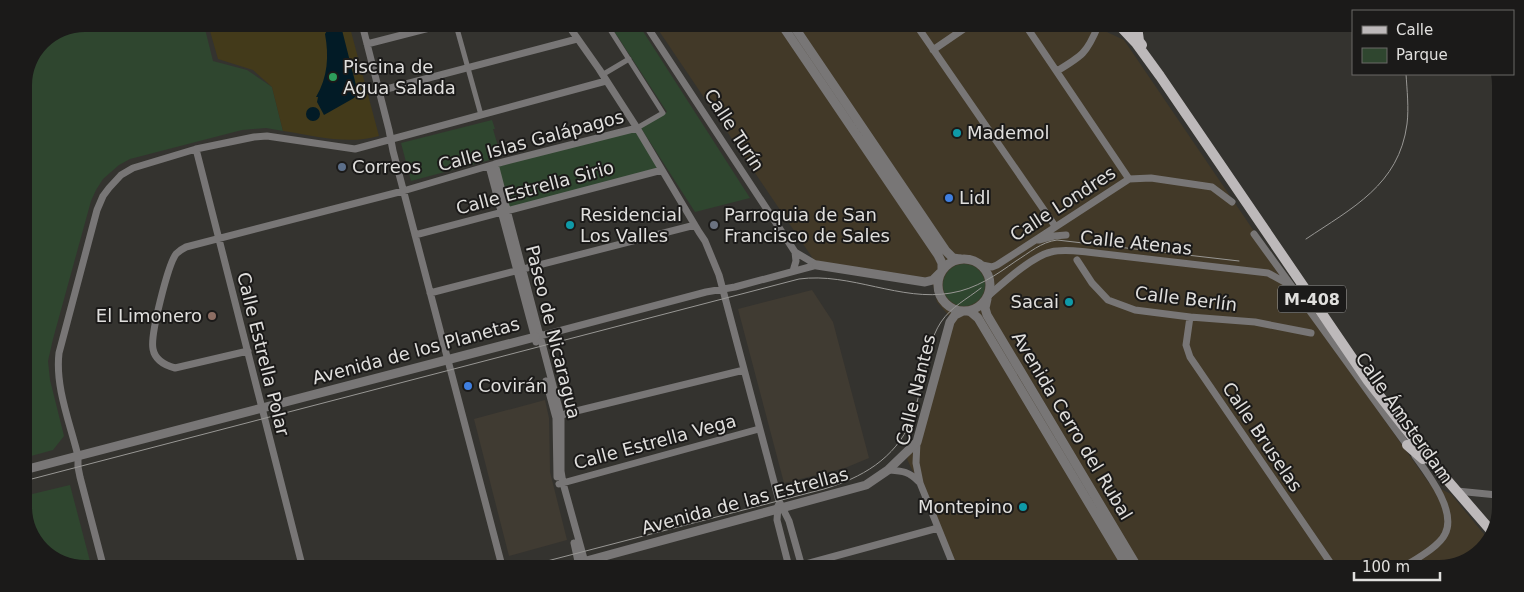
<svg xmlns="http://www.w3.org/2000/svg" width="1524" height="592" viewBox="0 0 1524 592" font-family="'DejaVu Sans',sans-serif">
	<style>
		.built { fill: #403b32 }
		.industrial { fill: #423928 }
		.green { fill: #2f462f }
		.sand { fill: #433a1a }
		.water { fill: #021b26 }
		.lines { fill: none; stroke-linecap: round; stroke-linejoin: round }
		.pedestrian { stroke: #787676; stroke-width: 5 }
		.minor { stroke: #787676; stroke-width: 7 }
		.tertiary { stroke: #787676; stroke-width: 9 }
		.primary { stroke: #bdb9ba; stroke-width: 10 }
		.tram { stroke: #989794; stroke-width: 1 }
		.leisure-dot { fill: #2e9e5b; stroke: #1b1a19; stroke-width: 2 }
		.culture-dot { fill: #0f9aa8; stroke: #1b1a19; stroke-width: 2 }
		.service-dot { fill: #5c6f8a; stroke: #1b1a19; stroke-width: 2 }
		.shop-dot { fill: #3f7fe0; stroke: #1b1a19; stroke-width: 2 }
		.worship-dot { fill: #6b7280; stroke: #1b1a19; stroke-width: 2 }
		.education-dot { fill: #8d6e63; stroke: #1b1a19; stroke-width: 2 }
		.labels { text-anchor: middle; stroke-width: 4; stroke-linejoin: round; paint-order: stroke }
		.shield { fill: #1b1a19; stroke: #a5a4a2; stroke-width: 1 }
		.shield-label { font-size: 16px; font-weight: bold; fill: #e0dfdd }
		.poi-label { font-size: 18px; fill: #e0dfdd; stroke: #1b1a19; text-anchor: start }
		.street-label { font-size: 18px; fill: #e0dfdd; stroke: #1b1a19 }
	</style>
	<rect width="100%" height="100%" fill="#34332f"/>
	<path class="built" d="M812 290 833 322 869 458 845 468 784 483 738 309Z
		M545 400 549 418 550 472 567 540 509 556 474 419Z"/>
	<path class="industrial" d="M655 25 1094 26 1124 40 1330 343 1429 483 1451 494 1488 539 1476 556 1439 568 958 567 907 459 918 437 950 317 937 302 933 285 820 269Z"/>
	<path class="green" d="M85 24H222L205 29 213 61 247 70 272 87 283 131 266 128 242 130 130 159 119 165 103 179 96 190 91 201 53 339 48 361 50 380 64 436 53 450 24 458V81L42 42Z
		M610 25H639L750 198 695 212 641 128 667 112Z
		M492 120 495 129H493L501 157 411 181 401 143Z
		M637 129 661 170 507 210 495 167Z
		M943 285a21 21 0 1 1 42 0a21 21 0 1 1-42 0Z
		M70 485 91 565H65L36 544 24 511V496Z"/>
	<path class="sand" d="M235 24H349L379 136C347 145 316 136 283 131L272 87 253 70 218 59 210 31Z"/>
	<path class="water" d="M341 26 358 93 354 98 324 115 317 102 318 97H316C328 77 329 56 325 34L328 29Z
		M306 114a7 7 0 1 1 14 0a7 7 0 1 1-14 0Z"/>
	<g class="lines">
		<path class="pedestrian" d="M456 25 481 115
			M607 25 663 113 637 128
			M602 75 629 59"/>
		<path class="minor" d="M362 24 389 130 393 151 502 566
			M568 25 599 69 637 128 699 232 705 241 719 275 779 501 789 521 802 567
			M646 25 795 252 796 261 793 271
			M917 26 1055 226
			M367 44 441 25
			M933 50 968 26
			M1057 71C1082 56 1087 53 1098 26
			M379 91 577 39
			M196 149 302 565
			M495 164 561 416V471L563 483 586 566
			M489 166 536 342
			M1129 179 1151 178 1212 187 1232 202
			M1254 234 1409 448
			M415 235 662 170
			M1039 240 1054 236 1066 235
			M795 252 817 265
			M1077 260 1092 283 1108 300 1135 310 1190 317 1255 322 1311 333
			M982 265 992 267 997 265 1129 179 1026 26
			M430 293 695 225
			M987 297C1002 284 1032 256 1051 252 1063 249 1076 251 1087 252L1268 273 1288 284
			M1190 317 1186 345 1190 357 1334 568
			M536 337 706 292 735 287 817 265
			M248 351 175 368C164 365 155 360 153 349 150 335 168 265 176 254 179 251 182 249 186 247L403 191 495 164 637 128
			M546 381 556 418 557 477
			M557 417 568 413 744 370
			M917 442 916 463 920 483 954 567
			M888 470C902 471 909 471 919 482
			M559 484 759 429
			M1457 491 1497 495
			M778 506 777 520 789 567
			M574 543 579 566
			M103 565 80 477 78 467V456C70 423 55 387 59 353L97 210 103 196 109 188 121 175 133 168 196 149 254 137 267 136 355 149 606 81
			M795 567 938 528
			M1402 568C1414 560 1439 547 1445 534 1457 511 1428 474 1415 456"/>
		<path class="tertiary" d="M782 25 938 255 942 263V271
			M793 25 946 251 953 258 960 259
			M938 285a26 26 0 1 1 52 0a26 26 0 1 1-52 0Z
			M817 265 925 282 933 280 940 273
			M987 299 985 308 987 315 1138 568
			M967 311 971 312 978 318 1127 567
			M24 470 535 337
			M568 566 866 485 888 470 917 442 950 322 955 315 963 311"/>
		<path class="primary" d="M1120 26 1136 43 1160 76 1368 381 1429 459 1493 533
			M1137 26 1139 41 1142 45
			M1407 445 1423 459"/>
		<path class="tram" d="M1306 239C1352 208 1399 185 1407 124 1409 108 1407 90 1406 74
			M24 481 799 279C850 272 901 302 951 293 976 289 996 275 1016 261 1029 253 1041 242 1057 240L1239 261
			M528 566 824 489C861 478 895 459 911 421 917 406 920 389 924 373 928 356 931 337 941 322 951 307 967 299 981 288"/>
	</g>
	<circle class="leisure-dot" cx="333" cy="77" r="5"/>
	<g class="culture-dot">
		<circle cx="957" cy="133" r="5"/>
		<circle cx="570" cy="225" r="5"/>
		<circle cx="1069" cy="302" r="5"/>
		<circle cx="1023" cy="507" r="5"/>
	</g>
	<circle class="service-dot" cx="342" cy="167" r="5"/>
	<g class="shop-dot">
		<circle cx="949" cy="198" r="5"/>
		<circle cx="468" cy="386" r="5"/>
	</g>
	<circle class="worship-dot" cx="714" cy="225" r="5"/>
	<circle class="education-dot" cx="212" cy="316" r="5"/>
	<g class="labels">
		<rect class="shield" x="1278" y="285.5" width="68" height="27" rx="4"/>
		<g class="shield-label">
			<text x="1312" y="305">M-408</text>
		</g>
		<g class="poi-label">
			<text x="343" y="73">Piscina de<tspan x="343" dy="21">Agua Salada</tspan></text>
			<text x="967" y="139">Mademol</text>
			<text x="352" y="173">Correos</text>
			<text x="959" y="204">Lidl</text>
			<text x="580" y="221">Residencial<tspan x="580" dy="21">Los Valles</tspan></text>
			<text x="724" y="221">Parroquia de San<tspan x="724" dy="21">Francisco de Sales</tspan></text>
			<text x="1059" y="308" text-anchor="end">Sacai</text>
			<text x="202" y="322" text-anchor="end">El Limonero</text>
			<text x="478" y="392">Covirán</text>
			<text x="1013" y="513" text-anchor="end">Montepino</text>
		</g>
		<g class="street-label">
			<text transform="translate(734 130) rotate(57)" y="6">Calle Turín</text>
			<text transform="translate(531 141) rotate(-15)" y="6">Calle Islas Galápagos</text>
			<text transform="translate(535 188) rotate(-15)" y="6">Calle Estrella Sirio</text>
			<text transform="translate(1063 204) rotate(-33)" y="6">Calle Londres</text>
			<text transform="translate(1136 243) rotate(6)" y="6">Calle Atenas</text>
			<text transform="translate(1186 299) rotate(7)" y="6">Calle Berlín</text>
			<text transform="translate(553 332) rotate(76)" y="6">Paseo de Nicaragua</text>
			<text transform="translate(416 351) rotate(-15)" y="6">Avenida de los Planetas</text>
			<text transform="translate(263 354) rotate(76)" y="6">Calle Estrella Polar</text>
			<text transform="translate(916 390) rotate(-76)" y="6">Calle Nantes</text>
			<text transform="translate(1404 418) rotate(55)" y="6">Calle Ámsterdam</text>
			<text transform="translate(1072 426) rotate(59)" y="6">Avenida Cerro del Rubal</text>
			<text transform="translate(1262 437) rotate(56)" y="6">Calle Bruselas</text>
			<text transform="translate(655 442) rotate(-15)" y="6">Calle Estrella Vega</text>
			<text transform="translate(745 501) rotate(-15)" y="6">Avenida de las Estrellas</text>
		</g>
	</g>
	<path d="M0 0H1524V592H0ZM85 32H1439A53 53 0 0 1 1492 85V507A53 53 0 0 1 1439 560H85A53 53 0 0 1 32 507V85A53 53 0 0 1 85 32Z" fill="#1b1a19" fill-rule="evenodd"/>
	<rect x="1352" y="10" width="162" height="65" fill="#1b1a19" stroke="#6a6967"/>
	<rect x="1362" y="26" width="25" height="8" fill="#bdb9ba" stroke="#6a6967"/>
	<text x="1396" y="35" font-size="15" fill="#e0dfdd">Calle</text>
	<rect x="1362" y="48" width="25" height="15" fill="#2f462f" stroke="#6a6967"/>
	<text x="1396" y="60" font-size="15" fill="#e0dfdd">Parque</text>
	<path d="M1354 572v8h86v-8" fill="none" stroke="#e0dfdd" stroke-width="2.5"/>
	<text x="1362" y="572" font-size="15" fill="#e0dfdd" stroke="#1b1a19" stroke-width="4" paint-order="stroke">100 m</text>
</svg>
